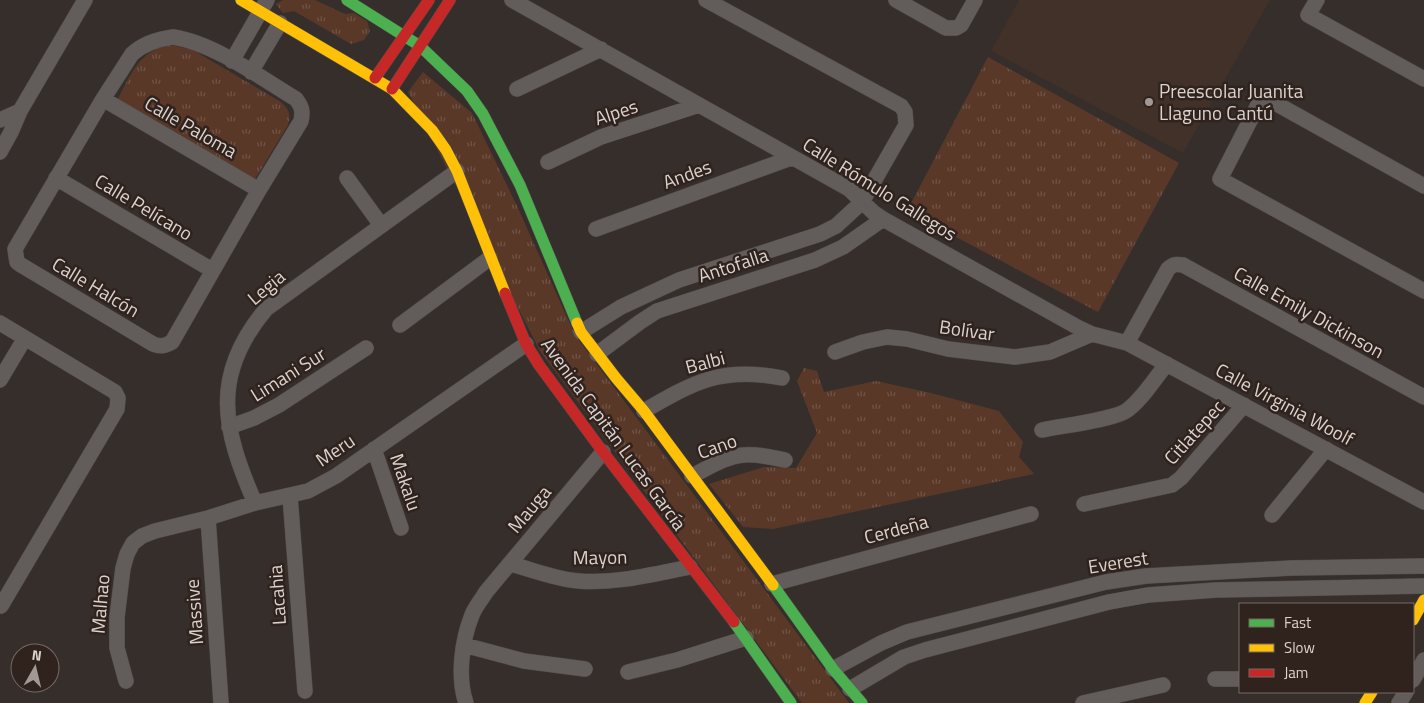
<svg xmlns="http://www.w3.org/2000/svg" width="1424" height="703" viewBox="0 0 1424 703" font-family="'Titillium Web',sans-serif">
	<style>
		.built { fill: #423128 }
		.grass { fill: url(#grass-tufts) }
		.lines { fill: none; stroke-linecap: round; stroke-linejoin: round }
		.street-casing { stroke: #524c49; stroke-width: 16 }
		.fast-casing { stroke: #524c49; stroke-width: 12 }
		.slow-casing { stroke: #524c49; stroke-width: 12 }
		.jam-casing { stroke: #524c49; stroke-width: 12 }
		.street { stroke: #625d5a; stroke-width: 15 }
		.fast { stroke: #4caf50; stroke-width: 11 }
		.slow { stroke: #ffc107; stroke-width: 11 }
		.jam { stroke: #c62828; stroke-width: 11 }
		.poi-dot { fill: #a29996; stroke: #30231d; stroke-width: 2 }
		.labels { text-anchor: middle; stroke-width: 5; stroke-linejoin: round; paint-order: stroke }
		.poi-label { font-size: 19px; fill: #dcd3cf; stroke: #30231d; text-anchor: start }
		.street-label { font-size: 19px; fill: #dcd3cf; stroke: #30231d }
	</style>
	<defs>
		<pattern id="grass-tufts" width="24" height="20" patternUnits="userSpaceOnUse" patternTransform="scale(1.25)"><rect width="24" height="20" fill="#593828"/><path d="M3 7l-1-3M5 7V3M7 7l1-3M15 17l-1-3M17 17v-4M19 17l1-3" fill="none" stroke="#705446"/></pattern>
	</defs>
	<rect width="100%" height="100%" fill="#362e2b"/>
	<path class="built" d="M1019 0H1270L1183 153 991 51Z"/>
	<path class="grass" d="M283 0H315L345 14 354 13 367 21 370 31 364 40 351 44 294 11 283 13 276 4Z
		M164 46H175L193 50 281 102C289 110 291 113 288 125L255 179 117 101C129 77 138 54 164 46Z
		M988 57 1179 163 1098 312 907 211Z
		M423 72 472 113 517 206 575 335 849 703H802L540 351 408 92Z
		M804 368 817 371 824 392 876 381 931 393 999 411 1023 442 1019 457 1034 474 773 529 743 527 709 484 764 467 796 468 817 433 797 381Z"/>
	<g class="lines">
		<defs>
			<path id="street" d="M512 0 849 189 874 213 883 219 1079 328 1092 334 1127 343 1424 502
				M896 0 946 28H956L961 25 975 0
				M1317 0 1308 15 1424 79
				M173 37C214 43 261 78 296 99 302 107 303 111 301 121L259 190 172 342C165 346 161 347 153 344L21 265 17 262 15 249 103 99 132 54C144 43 158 39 173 37Z
				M232 61 267 0
				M251 72 280 23
				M517 89 601 49
				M103 99 259 190
				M0 120 20 111
				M0 152 11 132 20 111 85 0
				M548 162 601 137 699 105
				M56 178 212 270
				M347 178 381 225
				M1424 186 1275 103C1267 101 1264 100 1258 105L1220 179 1424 291
				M596 229 791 158
				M0 323 115 392 118 398 117 409 1 606
				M400 325 490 258
				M581 332 621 307 679 280 820 234 836 226 862 202 906 125 905 112 901 106 706 0
				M1127 343 1168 269C1173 264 1176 264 1183 265L1424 397
				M835 352 863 342 887 337 907 339 948 349 1015 357 1050 352 1092 334
				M597 354 640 322 657 311 815 260 843 247 883 219
				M0 380 25 338
				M644 411C694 382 722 366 782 378
				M229 427 254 418 279 405 366 348
				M1042 430C1060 426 1112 420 1126 411 1142 400 1154 379 1167 364
				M374 449 401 528
				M692 476C708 468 726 456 744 455 758 454 771 457 785 460
				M290 496 305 691
				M255 503C223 429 210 376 266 309L457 171
				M1084 504 1172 485 1181 478 1244 405
				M1272 515 1326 449
				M208 518 221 703
				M511 564C533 570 555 579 579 581 616 584 654 574 690 567
				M772 584 1031 514
				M464 645 524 661 585 669
				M833 669 881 643 907 632 1106 582 1146 576 1291 568 1424 566
				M628 672 677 660 746 638
				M1215 679H1240
				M1413 680 1424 660
				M126 681 117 648V617L123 568 127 554 133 543 142 536 155 531 208 518 255 503 308 491 336 476 526 344
				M850 689 904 657 925 650 1109 602 1148 595 1216 590 1424 586
				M466 703C457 677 462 640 472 615 475 607 482 599 486 592L603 452
				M1083 703 1163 685
				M1399 703 1406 692"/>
			<path id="fast" d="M347 0 420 46 467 91 483 114 520 185 577 323
				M773 585 833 669 862 703
				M734 622 791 703"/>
			<path id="slow" d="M241 0 392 89 432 130 446 150 457 171 505 293
				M577 323 581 332 616 378 644 411 773 585
				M1413 620 1424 600
				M1365 703 1372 692"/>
			<path id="jam" d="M375 78 429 0
				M392 89 450 0
				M505 293 526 344 539 365 603 452 734 622"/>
		</defs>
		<use href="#street" class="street-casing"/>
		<use href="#fast" class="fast-casing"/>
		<use href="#slow" class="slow-casing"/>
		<use href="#jam" class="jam-casing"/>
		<use href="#street" class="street"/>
		<use href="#fast" class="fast"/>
		<use href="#slow" class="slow"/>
		<use href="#jam" class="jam"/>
	</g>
	<circle class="poi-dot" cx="1149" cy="102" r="5"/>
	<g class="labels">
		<g class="poi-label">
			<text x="1159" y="98">Preescolar Juanita<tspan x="1159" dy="22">Llaguno Cantú</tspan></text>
		</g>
		<g class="street-label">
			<text transform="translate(616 112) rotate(-18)" y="7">Alpes</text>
			<text transform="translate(191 127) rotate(30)" y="7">Calle Paloma</text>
			<text transform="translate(687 174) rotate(-20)" y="7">Andes</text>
			<text transform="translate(880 189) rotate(32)" y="7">Calle Rómulo Gallegos</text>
			<text transform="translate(144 207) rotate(31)" y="7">Calle Pelícano</text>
			<text transform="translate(733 265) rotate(-18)" y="7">Antofalla</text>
			<text transform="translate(96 287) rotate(31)" y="7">Calle Halcón</text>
			<text transform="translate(266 287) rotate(-40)" y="7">Legia</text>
			<text transform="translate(1309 312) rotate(29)" y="7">Calle Emily Dickinson</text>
			<text transform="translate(967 330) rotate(8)" y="7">Bolívar</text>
			<text transform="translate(705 362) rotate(-15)" y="7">Balbi</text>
			<text transform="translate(288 374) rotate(-32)" y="7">Limani Sur</text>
			<text transform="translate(1285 404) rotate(28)" y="7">Calle Virginia Woolf</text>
			<text transform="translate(1194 432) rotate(-48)" y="7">Citlatepec</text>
			<text transform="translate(614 434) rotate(54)" y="7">Avenida Capitán Lucas García</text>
			<text transform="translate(717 446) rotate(-19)" y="7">Cano</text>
			<text transform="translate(335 450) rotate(-34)" y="7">Meru</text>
			<text transform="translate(406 482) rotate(71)" y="7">Makalu</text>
			<text transform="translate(529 509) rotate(-50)" y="7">Mauga</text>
			<text transform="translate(896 529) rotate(-15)" y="7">Cerdeña</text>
			<text transform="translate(600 557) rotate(-1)" y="7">Mayon</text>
			<text transform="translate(1118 562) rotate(-9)" y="7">Everest</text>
			<text transform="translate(277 595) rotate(-94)" y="7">Lacahia</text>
			<text transform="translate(100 604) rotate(-85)" y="7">Malhao</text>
			<text transform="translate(194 612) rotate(-94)" y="7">Massive</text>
		</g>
	</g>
	<rect x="1239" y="603" width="175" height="90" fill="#30231d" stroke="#756964"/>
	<rect x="1249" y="619" width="25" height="8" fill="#4caf50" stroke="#756964"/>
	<text x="1284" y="628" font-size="15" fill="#dcd3cf">Fast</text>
	<rect x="1249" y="644" width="25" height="8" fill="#ffc107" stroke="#756964"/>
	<text x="1284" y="653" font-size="15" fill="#dcd3cf">Slow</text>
	<rect x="1249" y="669" width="25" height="8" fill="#c62828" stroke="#756964"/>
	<text x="1284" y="678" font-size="15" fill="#dcd3cf">Jam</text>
	<g transform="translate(35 668) rotate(8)"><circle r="24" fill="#30231d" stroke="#756964"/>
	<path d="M0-4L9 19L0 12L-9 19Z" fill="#a29996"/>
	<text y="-8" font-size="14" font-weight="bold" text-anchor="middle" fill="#dcd3cf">N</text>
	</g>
</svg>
